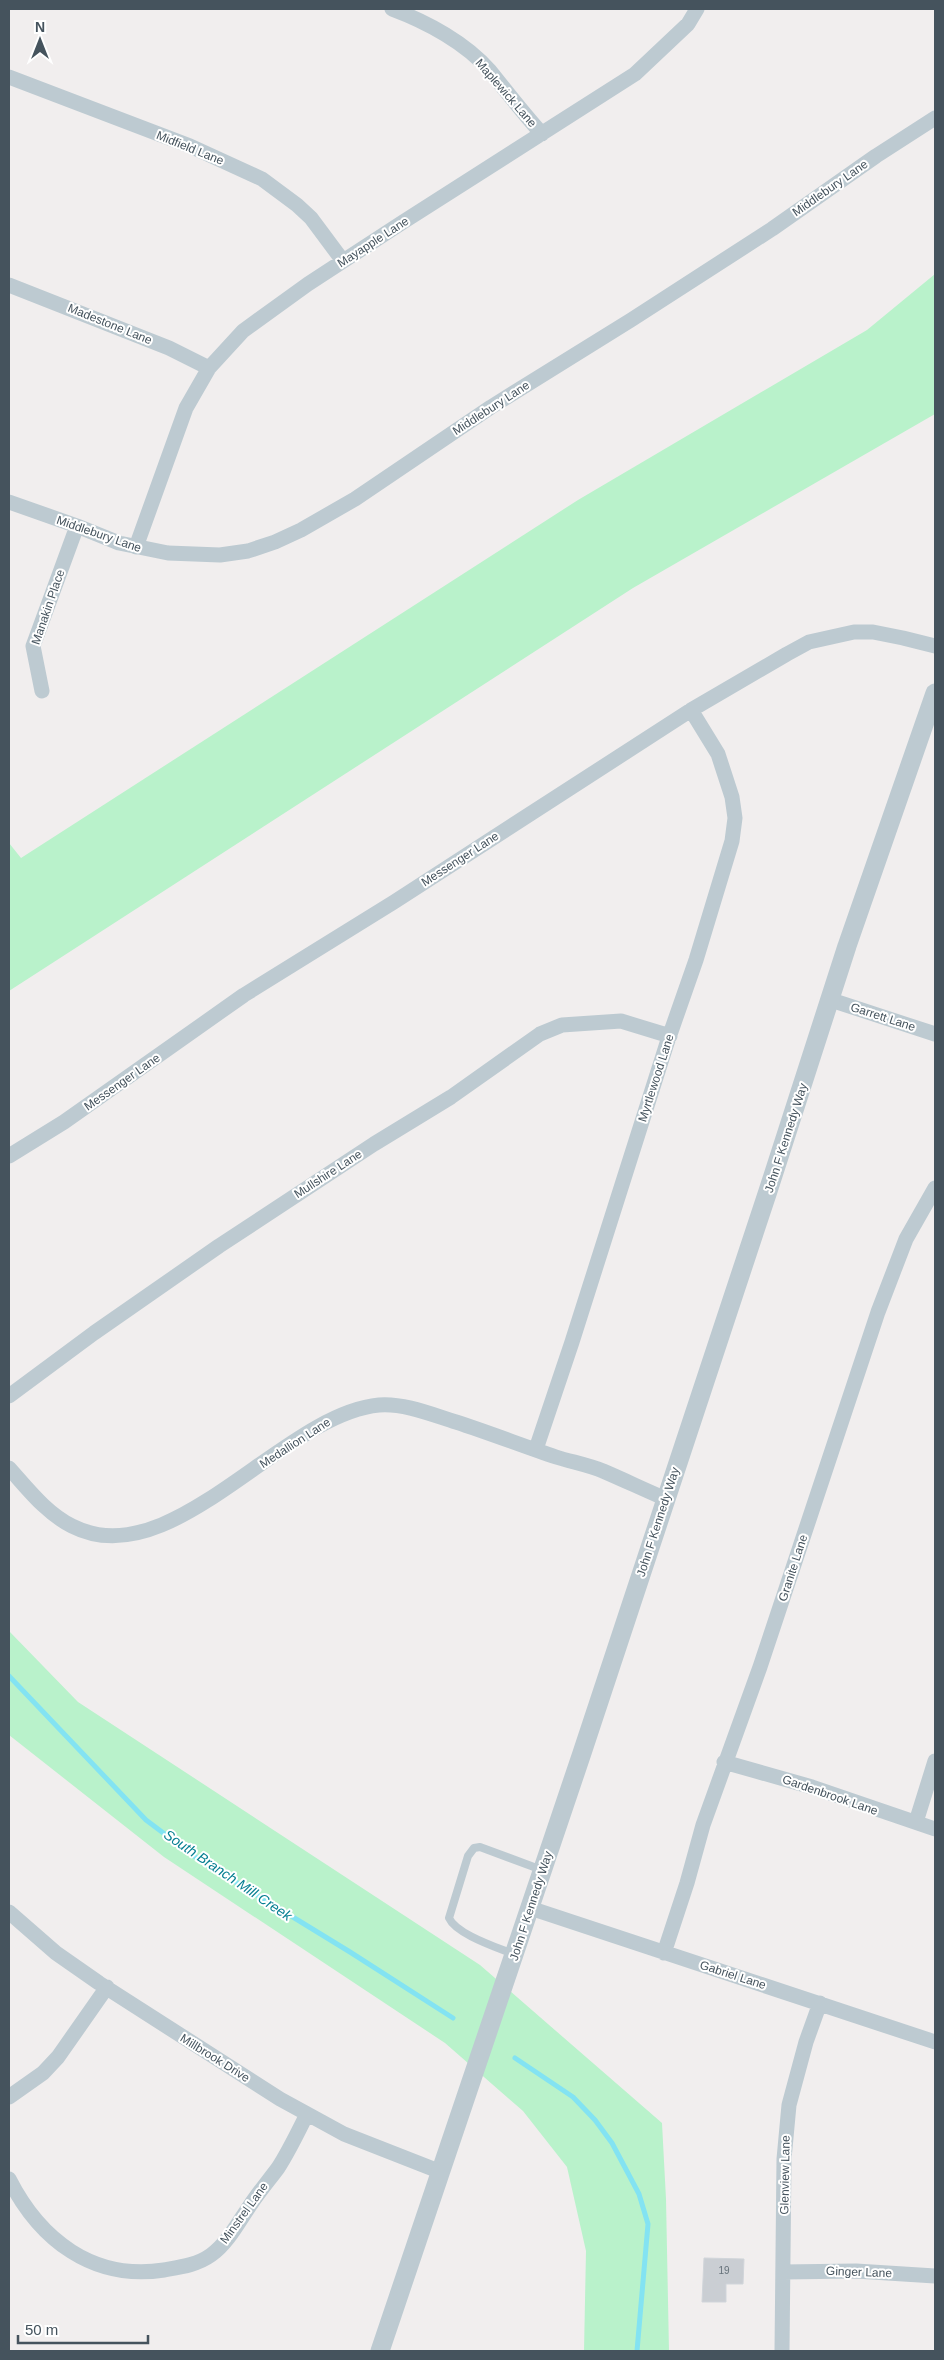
<svg xmlns="http://www.w3.org/2000/svg" width="944" height="2360" viewBox="0 0 944 2360" font-family="Arial,sans-serif">
	<style>
		.green { fill: #b9f2cb }
		.lines { fill: none; stroke-linecap: round; stroke-linejoin: round }
		.stream { stroke: #83e3f2; stroke-width: 5 }
		.building { fill: #caced3; stroke: #d1d5da }
		.service { stroke: #bdcad1; stroke-width: 8 }
		.minor { stroke: #bdcad1; stroke-width: 15 }
		.tertiary { stroke: #bdcad1; stroke-width: 19 }
		.labels { text-anchor: middle; stroke-width: 4; stroke-linejoin: round; paint-order: stroke }
		.number-label { font-size: 10px; fill: #66727a }
		.street-label { font-size: 12px; fill: #45535d; stroke: #fff }
		.water-label { font-size: 14px; font-style: italic; fill: #067f92; stroke: #fff }
	</style>
	<rect width="100%" height="100%" fill="#f1eeee"/>
	<path class="green" d="M935 274V414L633 588 9 991V843L21 858 578 500 867 330Z
		M9 1631 78 1702 480 1965 662 2123 666 2199 669 2351H584L586 2251 567 2167 523 2111 445 2043 164 1857 9 1735Z"/>
	<g class="lines">
		<path class="stream" d="M9 1676 146 1820 198 1859 350 1952 453 2018
			M515 2058 573 2097 595 2120 612 2143 639 2194 648 2224 637 2351"/>
	</g>
	<path class="building" d="M704 2258 744 2259 743 2284H726V2302H702Z"/>
	<g class="lines">
		<path class="service" d="M513 1954C496 1947 456 1934 449 1918L468 1856 474 1848 480 1847 542 1870"/>
		<path class="minor" d="M392 9C427 22 466 43 490 71 507 92 523 113 542 134
			M9 77 190 146 262 179 297 205 311 218 343 261
			M9 285 169 348 209 368
			M9 502 77 526 119 543 168 553 220 555 248 551 275 542 301 530 355 499 491 407 631 320 772 229 876 156 935 118
			M136 547 186 408 209 368 243 331 308 284 403 222 635 74 688 24 697 9
			M42 691 33 646 77 526
			M831 1000 935 1034
			M9 1156 64 1122 244 995 394 902 691 710 787 654 809 642 854 632H873L903 638 935 646
			M9 1396 94 1333 219 1246 374 1144 451 1097 540 1034 562 1025 621 1021 670 1036
			M536 1449 572 1342 667 1043 696 960 732 841 735 818 732 797 718 754 691 710
			M9 1468C28 1489 46 1513 72 1526 171 1577 282 1414 379 1405 405 1403 433 1415 456 1422 490 1433 523 1446 556 1457 572 1462 588 1465 603 1471 624 1480 645 1490 666 1499
			M724 1762 812 1787 935 1829
			M916 1822 935 1761
			M530 1908 935 2042
			M9 1912 56 1953 99 1983 280 2099 344 2134 441 2172
			M664 1953 687 1883 703 1825 760 1667 878 1312 906 1239 935 1188
			M9 2097 43 2073 58 2057 107 1987
			M9 2179C40 2240 93 2281 164 2270 181 2267 197 2265 211 2255 228 2243 239 2221 251 2204 259 2192 269 2180 278 2168 289 2151 298 2132 307 2114
			M783 2272 856 2271 935 2276
			M782 2351 784 2159 789 2105 806 2042 820 2003"/>
		<path class="tertiary" d="M380 2351 582 1753 768 1191 847 946 935 693"/>
	</g>
	<g class="labels">
		<g class="number-label">
			<text x="724" y="2274">19</text>
		</g>
		<g class="street-label">
			<text transform="translate(506 93) rotate(49)" y="4">Maplewick Lane</text>
			<text transform="translate(190 148) rotate(22)" y="4">Midfield Lane</text>
			<text transform="translate(830 188) rotate(-35)" y="4">Middlebury Lane</text>
			<text transform="translate(373 242) rotate(-33)" y="4">Mayapple Lane</text>
			<text transform="translate(110 324) rotate(22)" y="4">Madestone Lane</text>
			<text transform="translate(491 408) rotate(-33)" y="4">Middlebury Lane</text>
			<text transform="translate(99 534) rotate(19)" y="4">Middlebury Lane</text>
			<text transform="translate(48 607) rotate(-71)" y="4">Manakin Place</text>
			<text transform="translate(460 859) rotate(-33)" y="4">Messenger Lane</text>
			<text transform="translate(883 1017) rotate(18)" y="4">Garrett Lane</text>
			<text transform="translate(656 1078) rotate(-72)" y="4">Myrtlewood Lane</text>
			<text transform="translate(122 1082) rotate(-35)" y="4">Messenger Lane</text>
			<text transform="translate(786 1138) rotate(-72)" y="4">John F Kennedy Way</text>
			<text transform="translate(328 1174) rotate(-33)" y="4">Mullshire Lane</text>
			<text transform="translate(295 1443) rotate(-33)" y="4">Medallion Lane</text>
			<text transform="translate(658 1522) rotate(-72)" y="4">John F Kennedy Way</text>
			<text transform="translate(793 1568) rotate(-72)" y="4">Granite Lane</text>
			<text transform="translate(830 1795) rotate(19)" y="4">Gardenbrook Lane</text>
			<text transform="translate(531 1906) rotate(-72)" y="4">John F Kennedy Way</text>
			<text transform="translate(733 1975) rotate(18)" y="4">Gabriel Lane</text>
			<text transform="translate(215 2058) rotate(32)" y="4">Millbrook Drive</text>
			<text transform="translate(785 2175) rotate(-89)" y="4">Glenview Lane</text>
			<text transform="translate(244 2213) rotate(-54)" y="4">Minstrel Lane</text>
			<text transform="translate(859 2272) rotate(2)" y="4">Ginger Lane</text>
		</g>
		<g class="water-label">
			<text transform="translate(228 1875) rotate(34)" y="5">South Branch Mill Creek</text>
		</g>
	</g>
	<rect width="944" height="2360" fill="none" stroke="#45535d" stroke-width="20"/>
	<g transform="translate(40 40)" stroke="#ffffff" stroke-width="4" paint-order="stroke">
	<path d="M0-4L9 19L0 12L-9 19Z" fill="#45535d"/>
	<text y="-8" font-size="14" font-weight="bold" text-anchor="middle" fill="#45535d">N</text>
	</g>
	<path d="M18 2335v8h130v-8" fill="none" stroke="#45535d" stroke-width="2.5"/>
	<text x="25" y="2335" font-size="15" fill="#45535d" stroke="#ffffff" stroke-width="4" paint-order="stroke">50 m</text>
</svg>
